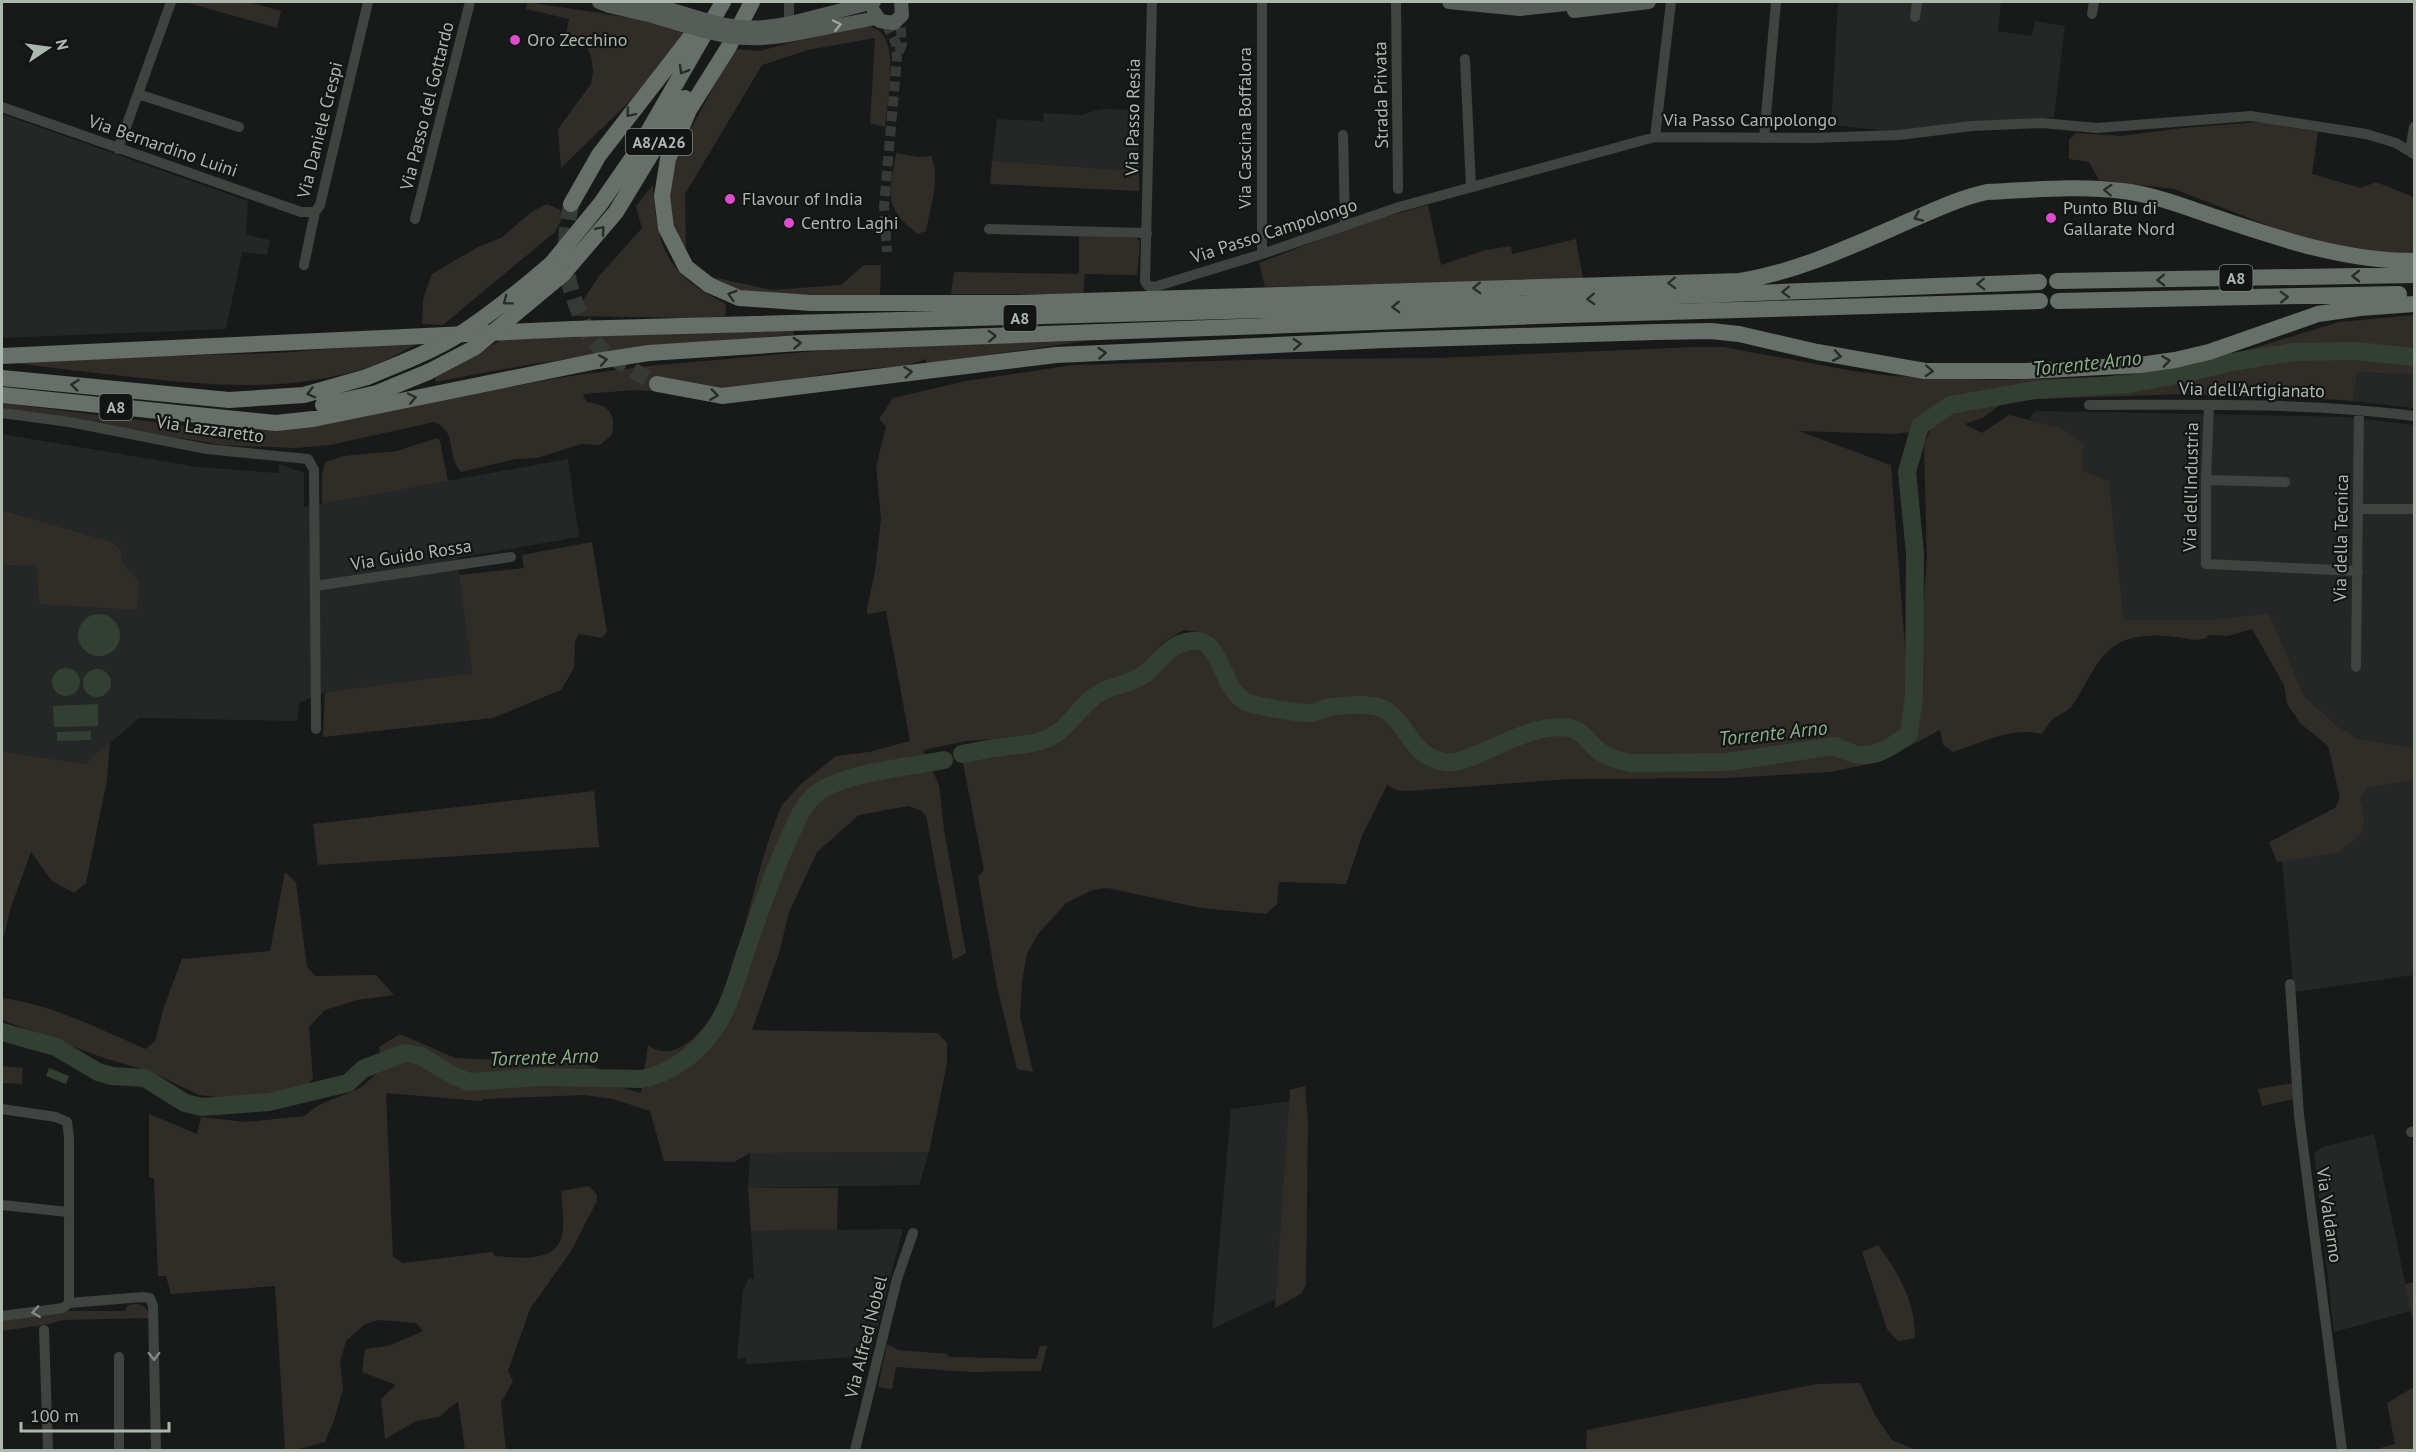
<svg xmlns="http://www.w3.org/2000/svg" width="2416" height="1452" viewBox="0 0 2416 1452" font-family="'PT Sans',sans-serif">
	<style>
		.built { fill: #242725 }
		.green { fill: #302d29; fill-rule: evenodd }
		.water { fill: #333f32 }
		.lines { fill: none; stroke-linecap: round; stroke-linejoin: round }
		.river { stroke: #333f32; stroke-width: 18 }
		.minor-tunnel { stroke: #363a37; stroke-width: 10; stroke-dasharray: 10 5; stroke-linecap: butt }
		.highway-tunnel { stroke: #363a37; stroke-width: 16; stroke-dasharray: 16 8; stroke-linecap: butt }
		.minor { stroke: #3f4440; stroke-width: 10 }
		.major { stroke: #565d58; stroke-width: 14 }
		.highway { stroke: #666f68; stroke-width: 16 }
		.major-bridge { stroke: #565d58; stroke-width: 14 }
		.highway-bridge { stroke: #666f68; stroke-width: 16 }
		.oneway { stroke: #9ba69d }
		.oneway2 { stroke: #282c29 }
		.oneway3 { stroke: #808a82 }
		.poi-dot { fill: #de4cce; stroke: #131514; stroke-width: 2 }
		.labels { text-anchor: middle; stroke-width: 4.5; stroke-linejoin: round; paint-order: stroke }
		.shield { fill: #131514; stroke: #7e8780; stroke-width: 1.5 }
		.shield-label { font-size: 16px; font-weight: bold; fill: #acb8ae }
		.poi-label { font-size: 18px; fill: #acb8ae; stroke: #131514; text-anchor: start }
		.street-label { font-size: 18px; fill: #acb8ae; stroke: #131514 }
		.water-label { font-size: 20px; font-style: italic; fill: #8baf87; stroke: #131514 }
	</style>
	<rect width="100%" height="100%" fill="#181a19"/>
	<path class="built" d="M1838 2H2001L1998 31 2032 36 2035 21 2065 26 2054 117 1908 133 1831 125Z
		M1101 109 1138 110 1139 171 992 161 997 119 1043 121 1044 113 1081 115Z
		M2 114 248 201 246 235 270 240 267 255 242 252 226 329 2 338Z
		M2356 372 2414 375V408L2353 401Z
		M2035 411 2348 417 2414 425V748L2358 739 2336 725 2304 696 2269 613 2210 620H2124L2109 481 2083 471 2084 444 2062 428 2029 420Z
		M2 434 198 467 278 473 279 464 304 473V507L568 459 579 537 457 558 472 673 325 692 299 703 297 721 139 718 86 764 2 751V565L36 566 39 604 123 564 121 550 112 542 2 510Z
		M2414 780V975L2294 992 2282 860 2340 852 2365 819 2360 799 2367 788Z
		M1290 1101 1277 1298 1212 1329 1231 1109Z
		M2374 1134 2411 1311 2334 1332 2314 1153 2322 1147Z
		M929 1152 919 1185 748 1188 750 1153Z
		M903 1229 870 1356 749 1364H746V1358L737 1359 743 1290 749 1278 754 1279 751 1231Z"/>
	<path class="green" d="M185 2H249L281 11 277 28Z
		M527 2 664 23 686 34 631 100 561 168 558 129 591 84 593 71 591 56 583 41 566 33 569 19 526 9Z
		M858 24C868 26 877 27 883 35 897 54 887 105 885 127L870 123 875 38 808 50 762 65 685 194 686 254 676 243 669 209 670 179 681 147 734 49 760 51Z
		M2260 122 2318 132 2312 174 2361 188 2376 182 2414 197V256L2348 249 2285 232 2174 189 2099 180 2089 162 2069 159V139L2076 133 2122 136 2182 128Z
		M896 153 917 157 931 156C941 177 930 208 926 231L918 234C882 207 890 194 896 153Z
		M992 161 1139 171V191L990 184Z
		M653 185C657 249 666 274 726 304L725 316 696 318 573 316 599 276 642 228 636 206Z
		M547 204 560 210 562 218 555 232 443 325 422 324 423 299 432 274 478 247 501 238 531 212Z
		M1428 205 1441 265 1486 250 1511 246 1512 254 1576 239 1583 279 1265 287 1259 263 1363 223Z
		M1079 236 1136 238 1140 242 1137 275 1085 274 1083 294H951L954 272 1079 274Z
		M864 265H881L880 295 768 296 719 286 712 277 772 290 841 285Z
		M2414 315V375L2357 372 2353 401 2294 397 2281 399 2185 394 2006 400 1984 417 1965 424 1982 433 2009 415 2062 428 2084 444 2083 471 2109 481 2124 620H2210L2269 613 2304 696 2336 725 2358 739 2414 748V780L2367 788 2360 799 2365 819 2362 832 2340 852 2277 862 2269 842 2335 808 2340 798 2328 746 2301 724 2287 704 2284 685 2252 629 2228 636 2208 635 2206 638C2192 642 2188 638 2175 637 2162 635 2150 635 2137 637 2099 643 2091 679 2072 706 2067 712 2059 714 2053 719 2049 723 2045 729 2042 734 2012 726 1981 743 1953 752L1943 745 1940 730 1889 757 1869 764 1830 772 1726 778 1568 779 1409 791 1397 790 1387 785 1362 836 1346 884 1279 882 1277 904 1266 914 1201 908 1107 888 1092 890 1066 903 1039 933 1027 953 1022 982 1020 1016 1033 1072 1017 1069 998 991 978 877 984 870 962 758 1000 751 1021 750 1054 745 1098 700 1130 685H1143L1155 675 1167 661 1190 647C1198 650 1208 654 1214 662 1222 672 1221 690 1234 698 1256 713 1281 712 1306 715L1308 710 1249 698 1232 683 1224 671 1217 651 1199 632 1184 630 1161 644 1146 665 1084 695 1042 735 967 741 923 750 939 785 944 829 966 953 953 960 926 816 920 810 908 806 859 815 817 852 789 912 779 953 752 1030 938 1033 947 1043V1063L929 1152 750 1153 734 1162 664 1161 650 1111 613 1099 584 1095 484 1099 481 1101 386 1093 393 1257 403 1263 492 1252 495 1256C521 1258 561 1264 563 1229 564 1217 562 1204 561 1191L589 1186 597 1195V1201L571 1251 530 1309 508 1371 513 1381 501 1403 506 1450H465L458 1401 439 1417 416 1421 385 1439 381 1399 396 1385 362 1372 365 1349 389 1346 423 1331 416 1323 379 1320 365 1324 346 1341 340 1362 343 1389 334 1420 325 1442 295 1450H285L275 1286 171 1294 166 1276H158L154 1179 149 1177V1114L197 1134 201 1117 246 1122 304 1116 319 1105 360 1088 382 1069 379 1047 400 1034 455 1058 582 1064 596 1067 616 1086 641 1093 648 1045C675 1066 706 1029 717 1006 747 942 754 869 782 805L801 784 836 756 869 752 910 741 886 611 867 614V608L875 572 881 519 876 467 886 427 879 419 893 398 966 381 1074 365 1281 359 1438 358 1697 347H1724L1853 371 1892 376 1994 380 2106 377 2234 354 2339 322ZM1930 430 1924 445 1927 559 1923 607 1921 699 1909 700 1891 465 1799 431 1893 434Z
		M793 330 794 335C673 342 554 358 436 382L434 376 468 360 504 338 530 339 603 335Z
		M1085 341 927 364 926 359 906 366 852 370 726 390 660 380 651 391 635 390 583 394 586 402C609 405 616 412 612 435L600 445 581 444 537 458 515 459 461 472C445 454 459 432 434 422L330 445 296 448 222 445 2 408V403L217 430 278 429 570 376 648 366 827 350 923 345Z
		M418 342 417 344C403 351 387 360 372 366 292 393 214 386 132 377 89 372 47 368 5 361L276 353Z
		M437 438 440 441 448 481 322 504V476L325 462 344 456 397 451Z
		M2 510 112 542 121 550 123 564 140 583 137 610 39 604 36 566 2 565Z
		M592 542 607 632 602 638 579 634 575 642 574 668 561 690 493 718 323 737 325 692 472 673 459 575 524 568 522 555Z
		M110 742 107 780 86 883 74 893 52 881 31 852 11 907 2 943V751L85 764Z
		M594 791 599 847 318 865 313 824Z
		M285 872 296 882 307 967 315 976 376 975 394 995 357 1000 325 1010 309 1027 313 1079 300 1090 237 1099 199 1095 152 1072 104 1058 2 1020V998C54 1005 98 1029 146 1049L155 1041 164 1007 182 959 270 951Z
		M2 1066 23 1068 22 1084 2 1083Z
		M2293 1083 2294 1099 2262 1106 2258 1089Z
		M1305 1086 1308 1121 1306 1285 1301 1294 1275 1308 1290 1090Z
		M748 1188H838L837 1230 751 1231Z
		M1878 1245C1898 1272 1916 1303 1915 1338L1898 1341 1887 1329 1862 1252Z
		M2414 1282V1326L2405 1284Z
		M135 1304C144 1304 149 1309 149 1318L63 1320 49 1324 2 1331V1320L70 1311H125L128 1305Z
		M887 1344 898 1350 947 1354 949 1357 1036 1359 1040 1346H1047L1041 1371 971 1372 896 1367 892 1389 878 1387Z
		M1860 1383 1875 1415 1892 1440 1916 1450H1586L1587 1430 1816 1384Z
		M2414 1387V1450H2373L2395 1444 2387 1403Z"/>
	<path class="water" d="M78 635a21 21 0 1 1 42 0a21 21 0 1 1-42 0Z
		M52 682a14 14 0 1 1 28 0a14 14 0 1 1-28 0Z
		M83 683a14 14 0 1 1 28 0a14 14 0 1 1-28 0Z
		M98 704V726L54 727 53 706Z
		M91 731V740L57 741V732Z
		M49 1068 69 1076 66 1084 46 1076Z"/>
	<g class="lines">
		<path class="river" d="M962 754C975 752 988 748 1002 747 1021 744 1042 745 1058 732 1074 720 1083 702 1101 692 1115 685 1135 683 1147 672 1159 662 1168 646 1186 642 1226 631 1217 695 1252 704 1271 708 1290 713 1310 713 1315 713 1319 711 1323 709 1337 705 1368 703 1381 708 1407 718 1409 757 1445 762 1457 764 1469 758 1480 753 1507 742 1539 723 1570 728 1582 729 1589 744 1598 750 1608 758 1620 761 1631 763L1727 762 1835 746C1865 763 1883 754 1909 734L1914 696 1915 553 1907 472 1920 426 1950 405 2035 390 2129 384 2188 373 2226 363 2294 352 2356 351 2414 357
			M2 1032 56 1047 98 1072 112 1076 145 1078 185 1103 202 1107 269 1102 348 1083 363 1069 404 1053 421 1056 452 1075 469 1082 540 1077 642 1079C668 1074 694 1056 710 1035 727 1014 735 985 743 960 757 919 770 879 788 840 796 824 802 804 817 793 845 772 909 767 944 760"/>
		<path class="minor-tunnel" d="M886 24 896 43 897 58 884 206 887 252
			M899 52 902 44 900 18"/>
		<path class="highway-tunnel" d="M571 204C563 248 562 276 582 318 585 325 587 333 592 339 603 355 640 374 657 384"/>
		<path class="minor" d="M789 2V23
			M1152 2 1145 281 1148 286 1154 287 1262 254 1399 207 1655 137 1812 138 1899 135 1972 126 2042 123 2097 128 2251 116 2366 134 2396 143 2414 154
			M1262 2V254
			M1396 2 1398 189
			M2092 14 2094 2
			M1915 17 1917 2
			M1465 59 1471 187
			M138 94 239 127
			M2 107 301 212H315
			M1343 135 1345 224
			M1655 137 1671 2
			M1764 138 1776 2
			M118 149 171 2
			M2410 151 2414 127
			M415 219 470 2
			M989 229 1147 233
			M304 265 315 212 320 205 368 2
			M2089 405C2197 405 2307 402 2414 416
			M2209 405 2206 480V564L2358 571
			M2 413 69 422 207 449 308 459 314 470 316 729
			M2206 480 2285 482
			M2358 509H2414
			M315 586 511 557
			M2356 667 2359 410
			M2290 984 2299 1115 2342 1450
			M2 1109 56 1117 67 1122 69 1138V1303
			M2411 1132 2414 1131
			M2 1205 68 1212
			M2 1316 63 1308 69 1303 143 1297 150 1298 153 1306 156 1450
			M44 1330 48 1450
			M119 1450V1357
			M855 1450 897 1279 913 1233"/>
		<path class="major" d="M599 2 609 6 653 16
			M631 2 656 5
			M1449 2 1520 9 1585 2
			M1574 11 1649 2
			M874 12 880 21 894 23 902 15 901 2
			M795 22 874 2
			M799 33 876 18"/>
		<path class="highway" d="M752 2 728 48 689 110 668 159 662 196 666 228 686 267 709 285 739 298 811 303H1017L1740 281C1800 271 1854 245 1909 221 1935 210 1959 198 1987 192 2031 190 2079 185 2123 191 2155 195 2185 207 2215 217 2280 239 2345 261 2414 261
			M571 204 599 155 699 26
			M552 263 601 203 637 151 723 2
			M563 274 616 212 685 98
			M2057 281 2414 275
			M2058 301 2399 294
			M2 356 573 329 1444 305 2039 282
			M2 378 229 400 304 395 367 377
			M657 384 722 396 1056 355 1386 340 1655 332 1711 331 1739 334 1817 352 1925 371H2026L2140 365 2175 360 2209 352 2318 314 2360 308 2414 304
			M2 395 276 423 313 419 597 361 649 353 800 343 1567 315 2040 301
			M323 405 377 393 428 372"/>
		<path class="major-bridge" d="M656 5C711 21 736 36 795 22
			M653 16C708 33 741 46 799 33"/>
		<path class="highway-bridge" d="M428 372 474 348 563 274
			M367 377C399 364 431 352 460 334 493 313 523 288 552 263"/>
	</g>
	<defs><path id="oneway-chevron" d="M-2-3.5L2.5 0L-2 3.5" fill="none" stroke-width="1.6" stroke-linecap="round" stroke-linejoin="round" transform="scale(1.5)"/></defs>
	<use class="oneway" href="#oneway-chevron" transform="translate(837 25) rotate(-12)"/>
	<g class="oneway2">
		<use href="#oneway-chevron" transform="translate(683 70) rotate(120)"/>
		<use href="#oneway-chevron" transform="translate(630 113) rotate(130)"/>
		<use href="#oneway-chevron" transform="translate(2108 190) rotate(-177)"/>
		<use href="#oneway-chevron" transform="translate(1918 217) rotate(156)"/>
		<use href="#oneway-chevron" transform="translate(601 230) rotate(-49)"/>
		<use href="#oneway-chevron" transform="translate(2356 276) rotate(179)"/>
		<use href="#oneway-chevron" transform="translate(2161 280) rotate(179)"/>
		<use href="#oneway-chevron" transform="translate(1672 283) rotate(178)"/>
		<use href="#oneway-chevron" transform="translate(1981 284) rotate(178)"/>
		<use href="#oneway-chevron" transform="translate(1477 288) rotate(178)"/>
		<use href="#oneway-chevron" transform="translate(1786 292) rotate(178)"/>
		<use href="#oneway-chevron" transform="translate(732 295) rotate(-163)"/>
		<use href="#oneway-chevron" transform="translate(2284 297) rotate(-2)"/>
		<use href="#oneway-chevron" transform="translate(1591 299) rotate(178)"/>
		<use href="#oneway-chevron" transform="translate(507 301) rotate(143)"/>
		<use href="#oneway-chevron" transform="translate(1396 307) rotate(178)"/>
		<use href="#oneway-chevron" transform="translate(992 336) rotate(-2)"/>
		<use href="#oneway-chevron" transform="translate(797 343) rotate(-3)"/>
		<use href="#oneway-chevron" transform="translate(1297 344) rotate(-3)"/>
		<use href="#oneway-chevron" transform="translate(1102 353) rotate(-3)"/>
		<use href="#oneway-chevron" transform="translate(1837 356) rotate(10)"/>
		<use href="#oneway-chevron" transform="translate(603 360) rotate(-10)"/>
		<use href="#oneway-chevron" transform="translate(2166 361) rotate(-8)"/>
		<use href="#oneway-chevron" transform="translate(1929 371) rotate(3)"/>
		<use href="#oneway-chevron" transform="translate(908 372) rotate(-7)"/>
		<use href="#oneway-chevron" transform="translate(75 385) rotate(-174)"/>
		<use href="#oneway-chevron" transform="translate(311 393) rotate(166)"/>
		<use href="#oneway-chevron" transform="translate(714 395) rotate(8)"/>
		<use href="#oneway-chevron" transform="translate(412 398) rotate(-12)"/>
	</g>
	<g class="oneway3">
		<use href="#oneway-chevron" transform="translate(36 1312) rotate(172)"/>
		<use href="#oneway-chevron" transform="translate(154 1356) rotate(89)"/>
	</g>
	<g class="poi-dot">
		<circle cx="515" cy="40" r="6"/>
		<circle cx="730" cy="199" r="6"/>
		<circle cx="2051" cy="218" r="6"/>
		<circle cx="789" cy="223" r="6"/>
	</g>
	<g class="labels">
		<g class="shield">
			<rect x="626" y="129" width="66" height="26" rx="4.5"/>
			<rect x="2219.5" y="265" width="33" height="26" rx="4.5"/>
			<rect x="1003.5" y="305" width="33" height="26" rx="4.5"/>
			<rect x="99.5" y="394" width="33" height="26" rx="4.5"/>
		</g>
		<g class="shield-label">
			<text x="659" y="148">A8/A26</text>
			<text x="2236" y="284">A8</text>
			<text x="1020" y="324">A8</text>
			<text x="116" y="413">A8</text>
		</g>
		<g class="poi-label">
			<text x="527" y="46">Oro Zecchino</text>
			<text x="742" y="205">Flavour of India</text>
			<text x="2063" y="214">Punto Blu di<tspan x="2063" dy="21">Gallarate Nord</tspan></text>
			<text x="801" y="229">Centro Laghi</text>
		</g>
		<g class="street-label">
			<text transform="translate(1381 95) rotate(-91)" y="6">Strada Privata</text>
			<text transform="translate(427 106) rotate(-76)" y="6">Via Passo del Gottardo</text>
			<text transform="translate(1133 117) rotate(-89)" y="6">Via Passo Resia</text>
			<text x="1750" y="126">Via Passo Campolongo</text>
			<text transform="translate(1245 128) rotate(-90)" y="6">Via Cascina Boffalora</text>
			<text transform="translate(320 130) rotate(-76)" y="6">Via Daniele Crespi</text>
			<text transform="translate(163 146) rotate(19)" y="6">Via Bernardino Luini</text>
			<text transform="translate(1274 231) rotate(-18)" y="6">Via Passo Campolongo</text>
			<text transform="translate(2252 390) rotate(1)" y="6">Via dell'Artigianato</text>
			<text transform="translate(210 429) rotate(8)" y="6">Via Lazzaretto</text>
			<text transform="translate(2191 487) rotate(-89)" y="6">Via dell’Industria</text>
			<text transform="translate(2341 538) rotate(-89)" y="6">Via della Tecnica</text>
			<text transform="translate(411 555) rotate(-9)" y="6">Via Guido Rossa</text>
			<text transform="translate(2329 1215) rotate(82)" y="6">Via Valdarno</text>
			<text transform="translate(866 1337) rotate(-76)" y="6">Via Alfred Nobel</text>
		</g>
		<g class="water-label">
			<text transform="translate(2087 363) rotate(-6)" y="7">Torrente Arno</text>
			<text transform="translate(1773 733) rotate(-6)" y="7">Torrente Arno</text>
			<text transform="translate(544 1057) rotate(-2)" y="7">Torrente Arno</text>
		</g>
	</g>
	<rect width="2416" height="1452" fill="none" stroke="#acb8ae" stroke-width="6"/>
	<g transform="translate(48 48) rotate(77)" stroke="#131514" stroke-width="4.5" paint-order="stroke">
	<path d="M0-4.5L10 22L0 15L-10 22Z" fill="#acb8ae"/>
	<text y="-9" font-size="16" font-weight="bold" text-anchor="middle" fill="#acb8ae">N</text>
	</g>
	<path d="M21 1422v9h148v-9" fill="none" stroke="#acb8ae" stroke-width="3"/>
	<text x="30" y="1422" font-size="18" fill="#acb8ae" stroke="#131514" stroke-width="4.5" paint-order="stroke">100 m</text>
</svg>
